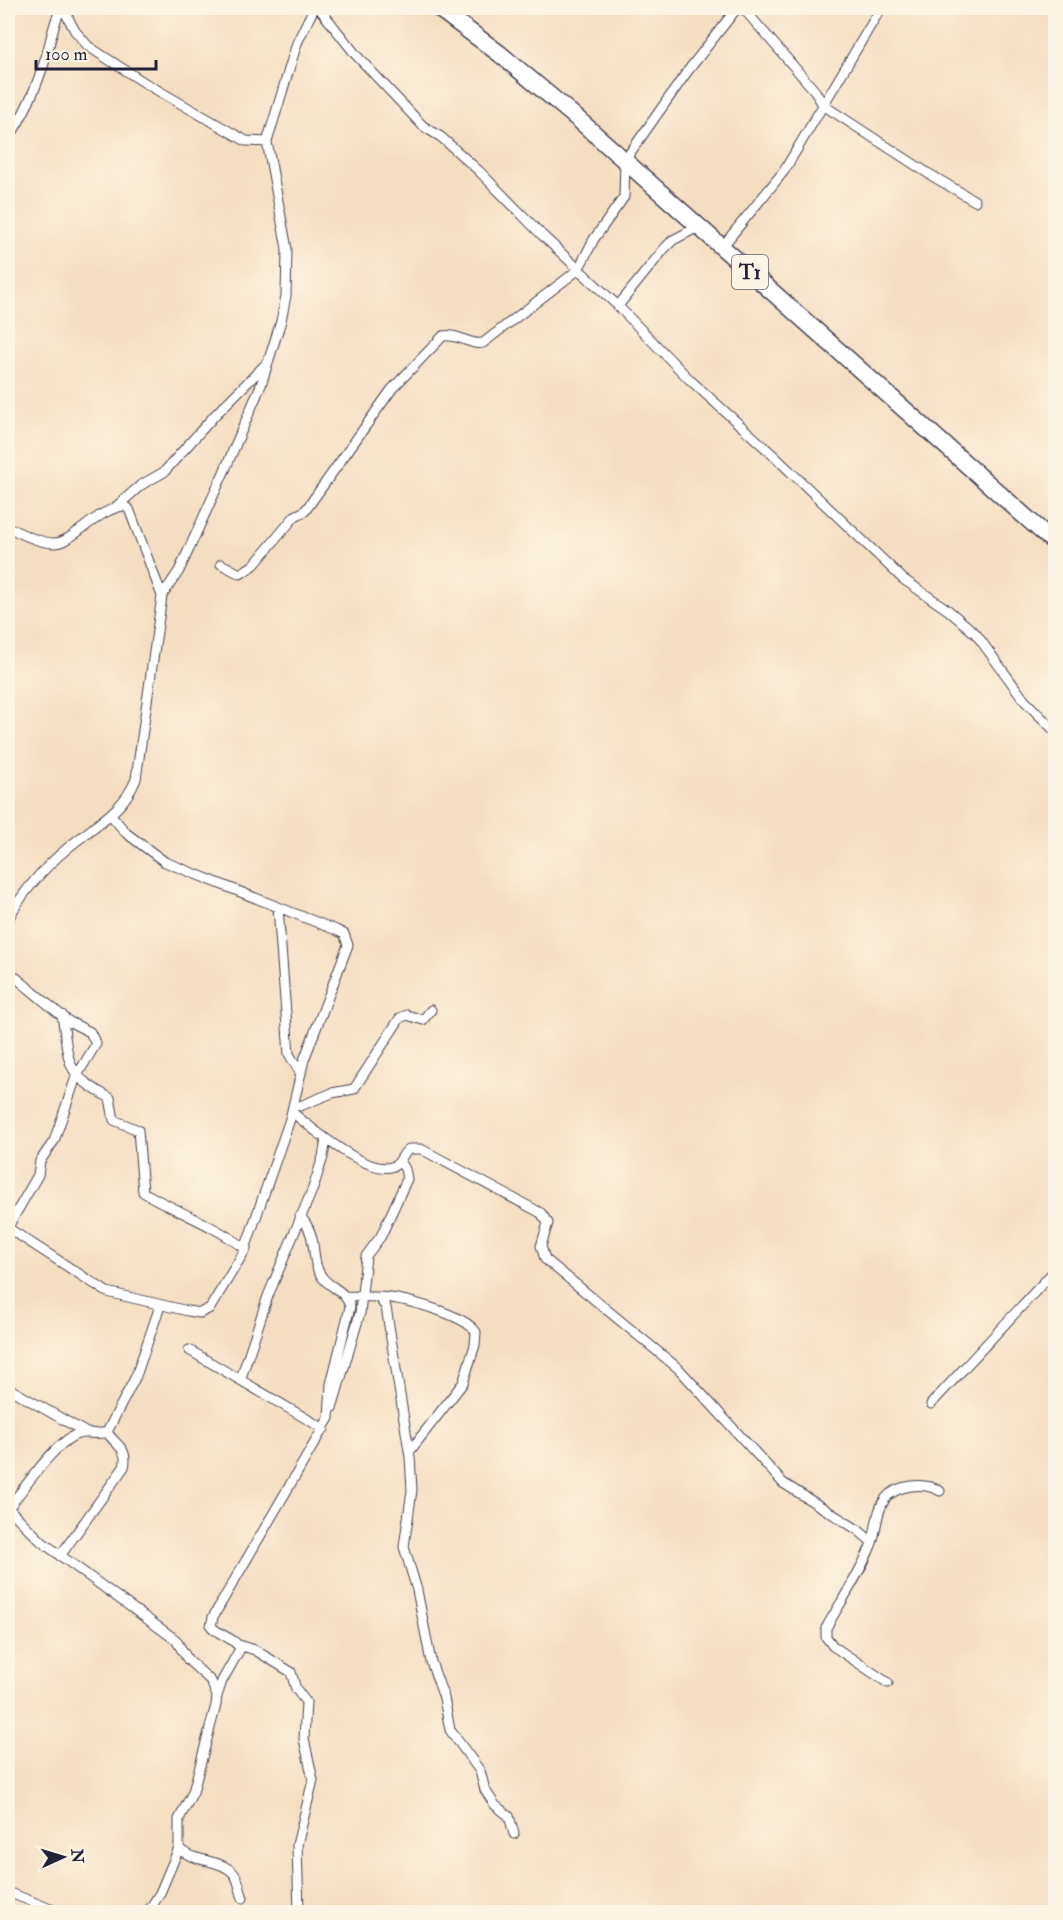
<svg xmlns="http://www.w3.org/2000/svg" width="1063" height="1920" viewBox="0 0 1063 1920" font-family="'IM FELL Double Pica',serif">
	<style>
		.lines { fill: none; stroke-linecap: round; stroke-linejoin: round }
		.street-casing { stroke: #423e4f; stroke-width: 11 }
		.highway-casing { stroke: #423e4f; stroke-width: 19 }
		.street { stroke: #fff; stroke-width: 9 }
		.highway { stroke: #fff; stroke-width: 16 }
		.labels { text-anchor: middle; stroke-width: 6; stroke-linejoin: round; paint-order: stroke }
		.shield { fill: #fcf5e5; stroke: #63616e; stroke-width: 1.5 }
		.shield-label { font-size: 20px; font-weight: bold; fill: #22223b }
	</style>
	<rect width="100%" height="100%" fill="#fcf5e5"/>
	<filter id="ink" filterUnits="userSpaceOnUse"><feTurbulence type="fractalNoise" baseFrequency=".0167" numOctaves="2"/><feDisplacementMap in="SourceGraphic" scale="12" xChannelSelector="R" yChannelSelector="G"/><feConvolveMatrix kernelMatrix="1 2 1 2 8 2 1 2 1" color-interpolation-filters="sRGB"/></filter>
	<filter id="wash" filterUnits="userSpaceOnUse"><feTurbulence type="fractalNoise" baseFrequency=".008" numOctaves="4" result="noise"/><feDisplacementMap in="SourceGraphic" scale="24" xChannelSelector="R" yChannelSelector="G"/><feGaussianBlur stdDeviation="1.35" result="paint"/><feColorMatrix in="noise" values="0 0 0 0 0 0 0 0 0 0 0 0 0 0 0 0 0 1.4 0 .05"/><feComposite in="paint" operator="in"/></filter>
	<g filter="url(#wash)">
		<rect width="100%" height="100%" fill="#f4dec1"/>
	</g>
	<g filter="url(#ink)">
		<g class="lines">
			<defs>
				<path id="street" d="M63 8 75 31 88 46 100 54 145 83 246 141 267 142
					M319 8 356 55 423 126 441 137 479 171 542 235 618 306 689 379 772 454 903 579 948 610 976 634 1025 701 1056 732
					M743 8 815 91 823 105 929 174 975 201
					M8 139C25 114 37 86 46 57 51 40 53 24 61 8
					M722 247 784 171 881 8
					M618 306 664 249 673 240 698 227
					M116 507 141 485 164 472 215 415 267 363
					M8 527C21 534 38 542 53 543 71 545 98 508 124 506L129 509 162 596
					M221 564 240 574 254 565 295 516 305 511 392 389 443 336C458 333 470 346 483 343L578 270 594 239 624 197 625 160 687 72 737 8
					M278 907 289 1054 301 1074
					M8 919C26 886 53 858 83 836 105 818 125 807 136 779L162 596 179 571 224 472 261 385 281 321 286 296 287 249 267 142 297 43 314 8
					M8 971 68 1021 90 1032 96 1044 76 1077 54 1141 40 1161 38 1175 8 1227
					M62 1015C70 1064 63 1073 110 1098L114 1120 138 1130 143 1192C177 1212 214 1225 246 1249
					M300 1106 332 1093 354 1089 400 1018 407 1015 423 1020 431 1010
					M292 1112C310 1127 369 1177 394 1166 401 1163 402 1153 409 1149H421L541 1213 548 1223 541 1246 545 1259 679 1369 783 1483 858 1530 872 1542
					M8 1228 107 1292 188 1311 200 1313 210 1308 244 1252 290 1119 304 1060 348 945 344 934 336 930 165 862 126 833 111 815
					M346 1296 378 1297 386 1307 410 1457 412 1490 404 1547 417 1590 431 1662 444 1698 450 1730 480 1771 485 1790 495 1805 509 1816 514 1834
					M378 1297C400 1297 464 1314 476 1332L475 1345 463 1383 409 1452
					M189 1350 324 1429
					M241 1378 268 1296 313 1188 323 1157 326 1139
					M8 1388 85 1432
					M931 1404 1056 1269
					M332 1408 360 1313 366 1256 381 1236 407 1179 405 1169 400 1161
					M8 1508 42 1542 176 1640 188 1660 211 1681 217 1696 216 1705 193 1792 179 1819V1848C192 1863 222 1858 235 1875 239 1881 240 1891 243 1898
					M8 1508C25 1488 52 1446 75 1435 86 1430 96 1436 107 1432L136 1376 160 1306
					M60 1556 124 1467C129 1448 115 1445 107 1432
					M239 1645 255 1650 291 1672 296 1689 306 1702 304 1739 313 1780 297 1845 299 1912
					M888 1683 833 1646 826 1637V1628C842 1600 861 1572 872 1543 877 1528 876 1512 885 1499 897 1484 925 1482 940 1491
					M217 1696 222 1681 240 1649C236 1638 219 1636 211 1626L213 1617 329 1418 331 1384 350 1307C346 1290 331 1289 322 1277 309 1261 320 1237 300 1216
					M8 1892 58 1912
					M148 1912 160 1893 179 1848"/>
				<path id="highway" d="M438 8 500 54 579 120 1056 544"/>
			</defs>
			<use href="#street" class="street-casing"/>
			<use href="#highway" class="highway-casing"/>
			<use href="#street" class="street"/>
			<use href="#highway" class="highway"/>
		</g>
	</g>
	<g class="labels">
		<rect class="shield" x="732" y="255" width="36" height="34" rx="4.5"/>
		<g class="shield-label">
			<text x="750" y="279">T1</text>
		</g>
	</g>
	<rect width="1063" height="1920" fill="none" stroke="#fcf5e5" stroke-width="30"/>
	<g transform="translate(63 1857) rotate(86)" stroke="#fcf5e5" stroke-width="4.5" paint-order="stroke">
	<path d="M0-4.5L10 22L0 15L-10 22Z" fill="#22223b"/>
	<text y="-9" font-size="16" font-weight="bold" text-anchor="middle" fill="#22223b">N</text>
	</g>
	<path d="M36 60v9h120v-9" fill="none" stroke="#22223b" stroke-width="3"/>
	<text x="45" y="60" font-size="18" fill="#22223b" stroke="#fcf5e5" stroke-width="4.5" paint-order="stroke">100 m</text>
</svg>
